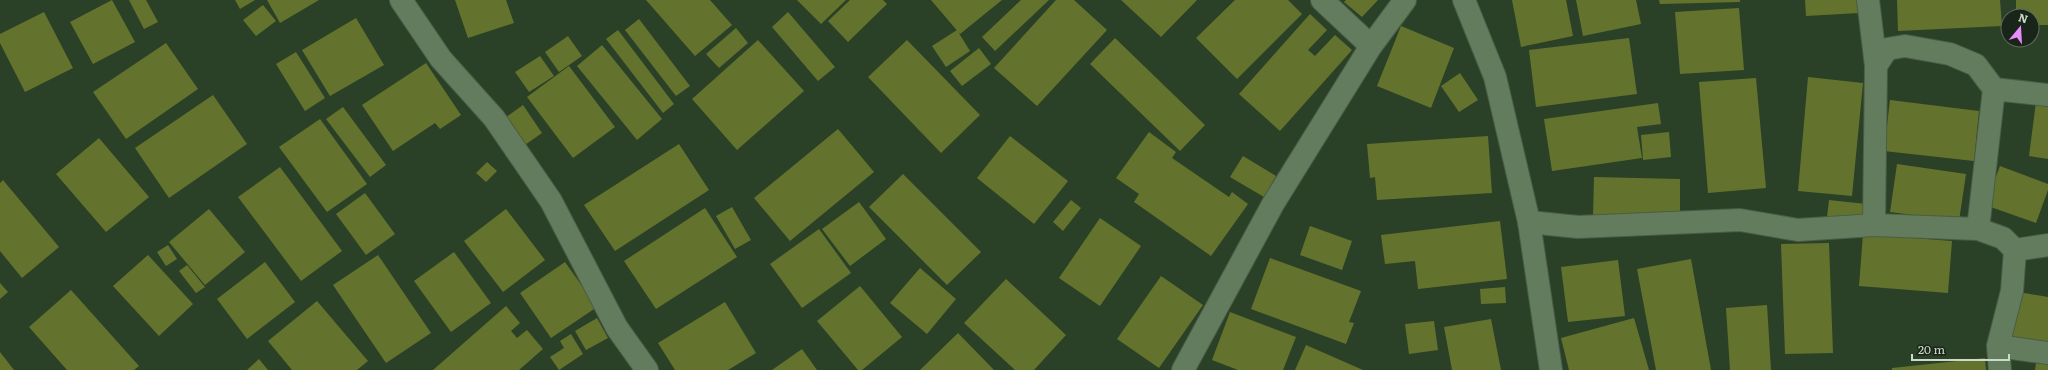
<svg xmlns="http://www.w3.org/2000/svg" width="2048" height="370" viewBox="0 0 2048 370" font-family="Literata,serif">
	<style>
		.building { fill: #63732d }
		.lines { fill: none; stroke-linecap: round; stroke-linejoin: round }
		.street-casing { stroke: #4a5d46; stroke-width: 24 }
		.secondary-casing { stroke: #4a5d46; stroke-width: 24 }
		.street { stroke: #637c5e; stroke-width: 22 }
		.secondary { stroke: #637c5e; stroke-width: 22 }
	</style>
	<rect width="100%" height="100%" fill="#2a4127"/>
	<path class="building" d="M112 0 135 42 93 64 70 22Z
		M129 0H146L158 22 144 29Z
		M235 0H255L240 9Z
		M267 0H319L280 23Z
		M455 0H506L514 23 468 38Z
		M646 0H710L732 25 695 56Z
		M797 0H846L821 24Z
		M850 0H883L887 4 848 42 828 21Z
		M931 0H1002L960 34Z
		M1021 0H1049L995 51 982 37Z
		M1056 0H1074L1107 30 1037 106 994 68Z
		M1121 0H1197L1161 37Z
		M1235 0H1288L1302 14 1237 79 1196 38Z
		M1346 0H1378L1362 17 1344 2Z
		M1512 0H1566L1573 36 1521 47Z
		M1576 0H1636L1641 24 1583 36Z
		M1659 0H1740V2L1660 4Z
		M1805 0H1858L1859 13 1806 16Z
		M1897 0H2000L2002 26 1898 31Z
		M2016 0H2048V25H2032V16H2016Z
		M263 5 276 21 256 36 243 20Z
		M1739 8 1744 70 1680 74 1675 12Z
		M44 12 73 68 25 92 0 43V34Z
		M788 12 835 67 818 81 772 27Z
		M1310 14 1327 30 1308 50 1315 56 1335 35 1352 50 1280 131 1239 94Z
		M356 18 384 65 330 96 302 50Z
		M639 19 690 86 676 96 625 30Z
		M1401 26 1454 48 1431 108 1377 86Z
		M736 28 748 43 719 68 706 54Z
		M618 30 674 104 663 113 606 39Z
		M957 30 970 51 946 67 932 46Z
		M568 36 582 56 559 72 545 52Z
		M1115 38 1205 125 1180 151 1090 64Z
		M1629 38 1637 94 1536 107 1529 50Z
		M758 40 804 91 737 150 692 99Z
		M907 40 980 115 941 153 868 77Z
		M166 43 198 89 126 139 93 92Z
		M602 45 662 119 637 140 577 66Z
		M979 48 991 64 962 86 950 71Z
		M296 52 325 98 305 111 276 64Z
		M540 56 554 76 529 92 515 72Z
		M426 63 461 115 440 129 435 123 393 151 362 105Z
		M569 66 615 127 573 158 527 97Z
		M1460 73 1478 100 1459 112 1441 86Z
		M1808 77 1863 83 1852 196 1798 191Z
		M1756 78 1766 188 1708 193 1699 82Z
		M213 95 247 144 169 198 135 148Z
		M1890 100 1979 111 1974 161 1884 151Z
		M2036 102 2048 104V159L2029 156Z
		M1658 103 1661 124 1637 127 1642 158 1552 171 1544 119Z
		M523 105 542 133 522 147 502 120Z
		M343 107 386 165 370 177 326 119Z
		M320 119 367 184 327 212 279 147Z
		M838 129 874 172 790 241 754 198Z
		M1149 132 1176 152 1172 158 1229 197 1232 192 1248 204 1211 256 1134 202 1139 194 1116 178Z
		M1669 132 1671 157 1643 160 1641 135Z
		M1010 136 1068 181 1034 224 977 178Z
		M1488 136 1492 193 1377 200 1375 177 1370 178 1367 144Z
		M99 138 149 197 106 232 56 174Z
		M679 144 709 190 615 251 584 205Z
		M1243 156 1276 176 1264 197 1230 177Z
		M487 162 497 171 486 182 476 173Z
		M1897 164 1966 174 1959 221 1890 212Z
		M2000 166 2048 184V190L2036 223 1985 205Z
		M280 167 342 251 301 281 238 197Z
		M903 174 981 252 947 285 869 207Z
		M1594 177 1680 179V220L1593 217Z
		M3 180 59 247 22 278 0 251V183Z
		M365 193 395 234 366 255 336 214Z
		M1071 200 1081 208 1063 231 1053 222Z
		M1829 200 1866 204 1864 221 1827 217Z
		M859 202 886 239 850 266 822 229Z
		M732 207 751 240 735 249 716 216Z
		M705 208 737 257 656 309 624 261Z
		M209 209 245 252 205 285 169 242Z
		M506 209 545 260 503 292 464 241Z
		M1100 218 1141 246 1100 306 1059 278Z
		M1500 221 1507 279 1418 289 1415 261 1385 264 1381 235Z
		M1310 226 1352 241 1342 270 1300 255Z
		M819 229 851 273 802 308 770 264Z
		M1863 234 1952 241 1948 293 1859 286Z
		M1829 243 1833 353 1785 354 1781 244Z
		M168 245 177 259 166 266 157 252Z
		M454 252 491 303 451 332 414 281Z
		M148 255 193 304 159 336 113 286Z
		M378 255 431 333 386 363 333 285Z
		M1270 258 1361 291 1349 322 1354 323 1346 344 1251 309Z
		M1691 259 1711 370H1656L1637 269Z
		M1618 260 1625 316 1568 322 1561 267Z
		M265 262 295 302 247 339 217 299Z
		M565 262 597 307 551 338 520 293Z
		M187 265 205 287 196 293 179 271Z
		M920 268 956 299 927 334 890 303Z
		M1161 276 1203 305 1159 368 1117 339Z
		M1006 279 1066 335 1034 370H1015L964 323Z
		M0 283 8 292 0 299Z
		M860 286 902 337 862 370H858L817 321Z
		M1505 287 1506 303 1481 304 1480 289Z
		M71 290 139 366 134 370H67L29 327Z
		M2018 292 2048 297V346L2010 339Z
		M317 301 368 361 357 370H292L268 341Z
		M725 302 756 353 728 370H675L658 343Z
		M1767 305 1771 370H1730L1726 308Z
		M506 306 520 323 511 331 517 338 527 330 543 349 519 370H433Z
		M1230 312 1296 337 1283 370H1238L1212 360Z
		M597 318 608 338 586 350 575 331Z
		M1634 318 1649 370H1569L1561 338Z
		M1491 319 1501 370H1452L1444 327Z
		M1434 321 1438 350 1409 354 1405 324Z
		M958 333 994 370H920Z
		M571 334 583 354 559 370 550 357 564 348 560 341Z
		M1306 345 1363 370H1295Z
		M802 349 817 370H772Z
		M0 352 14 370H0Z
		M2037 357 2048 358V370H2035Z
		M1985 358 1986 370H1892V368Z
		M259 359 268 370H247Z"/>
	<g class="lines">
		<defs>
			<path id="street" d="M401 0 441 59 494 118 551 201 617 328 647 370
				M1322 0 1371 46
				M1868 0 1876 66 1874 225
				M1876 66 1887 49 1905 46 1950 54 1976 65 1994 89 2048 95
				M1529 222 1578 227 1740 220 1798 230 1874 225 1978 229 2003 238 2015 250 2012 291 1998 346 2000 370
				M1978 229 1994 89
				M2015 250 2048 245
				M1998 346 2048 353
				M1183 370 1273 204 1371 46 1405 0"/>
			<path id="secondary" d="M1464 0 1495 77 1529 222 1551 370"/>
		</defs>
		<use href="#street" class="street-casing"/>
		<use href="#secondary" class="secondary-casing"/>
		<use href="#street" class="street"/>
		<use href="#secondary" class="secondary"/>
	</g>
	<g transform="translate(2020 28) rotate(18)"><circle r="19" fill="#1a2519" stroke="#616d60"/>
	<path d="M0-3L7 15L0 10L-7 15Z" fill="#ea8dfd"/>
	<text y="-6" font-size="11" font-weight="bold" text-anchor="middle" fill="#ccdaca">N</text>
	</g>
	<path d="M1912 354v6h97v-6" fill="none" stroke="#ccdaca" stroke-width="2"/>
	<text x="1918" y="354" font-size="12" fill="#ccdaca" stroke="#1a2519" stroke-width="3" paint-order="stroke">20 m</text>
</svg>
